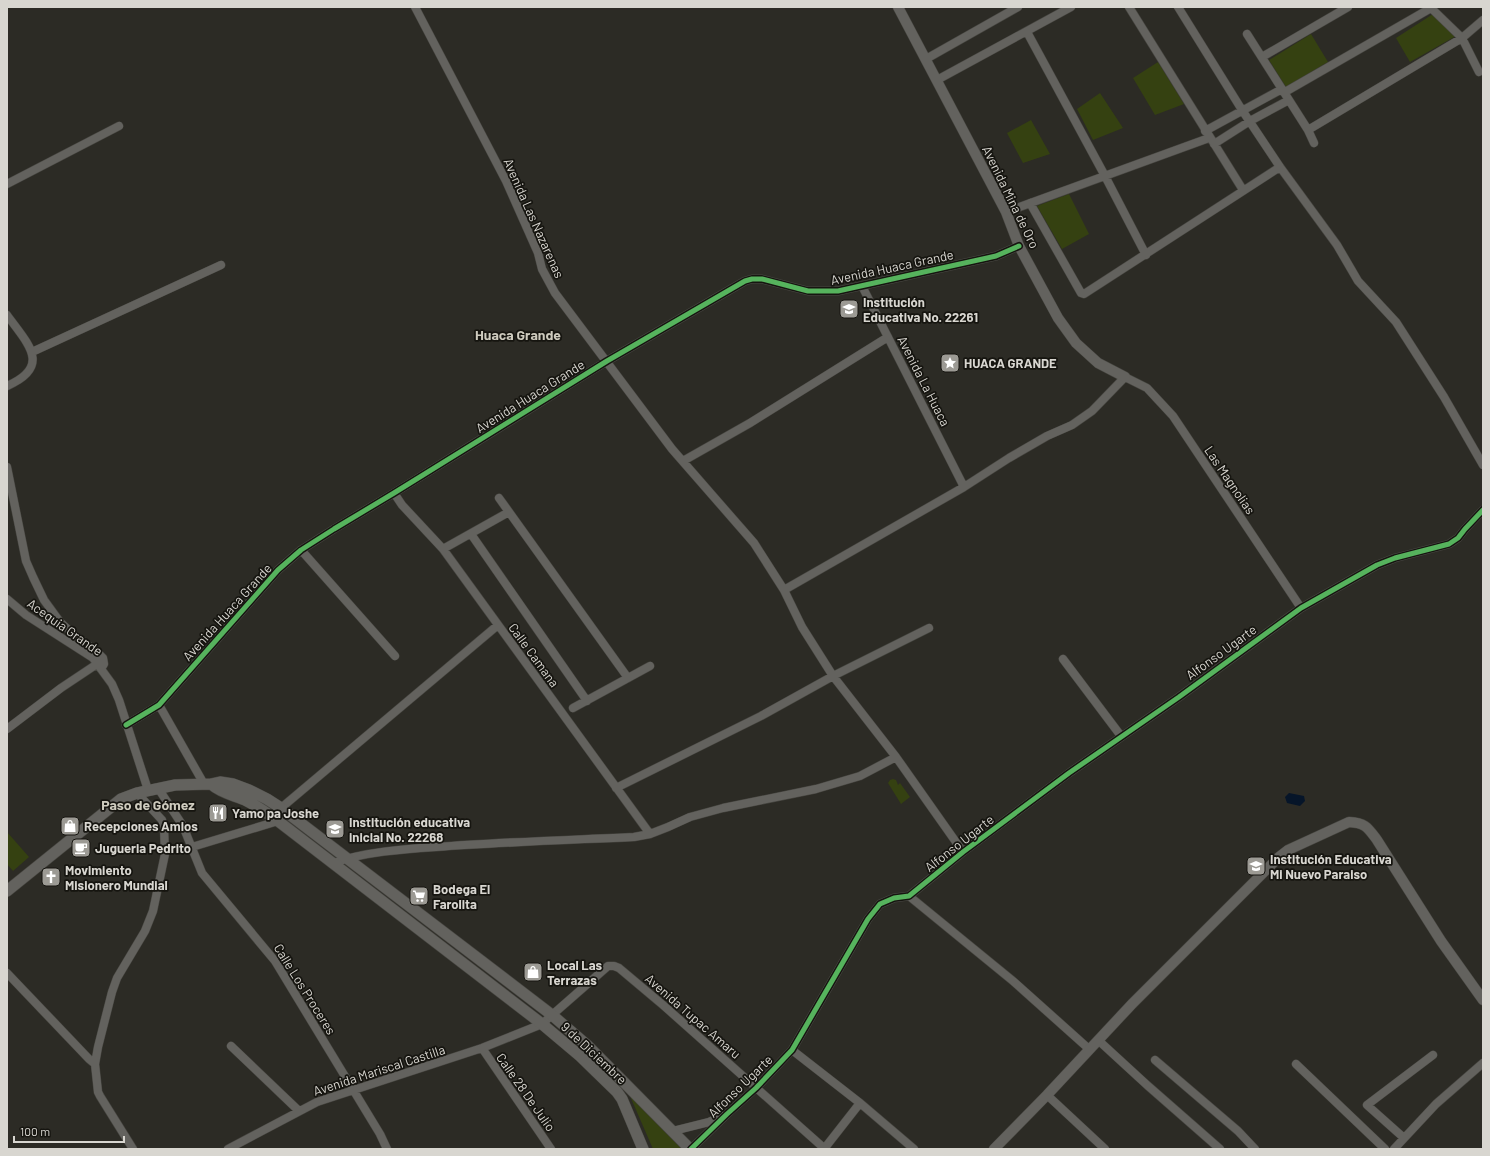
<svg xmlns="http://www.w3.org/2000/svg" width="1490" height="1156" viewBox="0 0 1490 1156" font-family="Barlow,sans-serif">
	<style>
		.green { fill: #354111 }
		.water { fill: #061529 }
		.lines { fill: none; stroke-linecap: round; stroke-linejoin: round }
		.minor-casing { stroke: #474641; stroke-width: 9 }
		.tertiary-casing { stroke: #474641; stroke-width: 11 }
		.secondary-casing { stroke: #474641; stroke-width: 12 }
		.minor { stroke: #63625e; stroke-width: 8 }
		.tertiary { stroke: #63625e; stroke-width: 10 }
		.secondary { stroke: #63625e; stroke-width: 11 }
		.cycleway-casing { stroke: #161510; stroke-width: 8 }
		.cycleway { stroke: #56b35d; stroke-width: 5 }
		.labels { text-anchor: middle; stroke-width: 3.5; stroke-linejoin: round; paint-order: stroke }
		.street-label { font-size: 13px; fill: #d8d6d0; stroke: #161510 }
		.poi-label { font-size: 13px; font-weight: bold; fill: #d8d6d0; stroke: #161510; text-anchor: start }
		.neighbourhood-label { font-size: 14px; font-weight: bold; fill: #cecbbe; stroke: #161510 }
	</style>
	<rect width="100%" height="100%" fill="#2c2b25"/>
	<path class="green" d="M1433 14 1456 36 1410 62 1396 38Z
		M1311 34 1328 62 1286 87 1269 60Z
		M1158 62 1184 104 1155 115 1133 78Z
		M1100 93 1123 128 1093 140 1077 109Z
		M1031 120 1050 154 1023 163 1007 133Z
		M1069 194 1089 234 1062 249 1037 206Z
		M893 779 896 780 898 785 900 783 910 797 901 804 888 783 890 780Z
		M7 832 29 857 13 871 7 864Z
		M630 1096 682 1149H653Z"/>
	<path class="water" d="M1289 793 1304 796 1305 801 1300 806 1287 803 1285 797Z"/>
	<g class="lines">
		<defs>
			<path id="minor" d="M415 7 506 181 538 253 542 269 555 293 672 449 754 543 784 590 802 627 833 676 896 757 963 852
				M1129 7 1243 190
				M1178 7 1242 110 1280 167 1337 245 1358 281 1396 322 1444 397 1483 465
				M1430 7 1462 38 1479 72
				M1027 32 1105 176 1146 255
				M1247 34 1308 130 1314 143
				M1262 57 1348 7
				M926 59 1018 7
				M937 80 1071 7
				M1285 92 1431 8
				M1308 130 1462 38 1483 20
				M1205 131 1282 89
				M1214 144 1250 121 1289 100
				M7 184 119 126
				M1030 203 1081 293 1084 294 1280 167
				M1006 212 1209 138
				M862 286 964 487
				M7 315C27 343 53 366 7 386
				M32 352 221 265
				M683 461 750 423 888 337
				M7 467 26 561 33 577 44 600 60 622 73 634 96 651 103 658 104 664 101 669
				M394 493 402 505 443 549 650 834
				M499 498 628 678
				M471 534 587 701
				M443 549 509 512
				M301 550 395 656
				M784 590 964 487 1009 458 1047 436 1072 425 1092 411 1125 377 1147 388 1173 416 1301 608
				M7 599 26 615 93 658 101 669 112 684 119 700 148 790
				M1063 659 1121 736
				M159 705 204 784
				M573 708 650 666
				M126 725 159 705 278 570 301 550 334 529 394 493 607 361 745 281 752 279H762L808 291H838L996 256 1019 246
				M7 729 61 688 97 664
				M158 788 183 826 202 873 275 961 380 1134 387 1149
				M616 788 761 716 833 676 929 628
				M281 808 498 625
				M192 847 278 821
				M334 863C362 852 405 849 436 847 502 842 568 840 634 837L650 834 668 827 690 817 723 808 816 789 860 776 896 757
				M909 896 1013 981 1089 1049
				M7 973 89 1059 95 1064
				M1098 1040 1147 1085 1220 1149
				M231 1046 299 1111
				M482 1048 551 1149
				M792 1050 860 1103 914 1149
				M1155 1060 1238 1131 1255 1149
				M1296 1064 1385 1149
				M1047 1095 1105 1149
				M673 1131 709 1122 722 1116
				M1404 1138 1367 1105 1433 1055
				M133 1149 100 1096 98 1092 95 1064 98 1047 112 992 117 978 145 931 153 911 165 854 164 827 162 820 137 793
				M228 1149 317 1102 482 1048 542 1024 552 1015 608 966H614L619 968 663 1005 825 1149
				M691 1149 727 1114 756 1088 792 1050 868 919 880 904 894 898 909 896 963 852 1069 773 1179 697 1301 608 1377 565 1395 558 1449 544 1458 538 1465 529 1483 510
				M824 1149 860 1103
				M1394 1149 1436 1104 1483 1063"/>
			<path id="tertiary" d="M898 7 1006 212 1019 246 1058 318 1076 343 1098 363 1125 377
				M994 1149 1047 1095 1132 1004 1279 857 1288 850 1349 822C1366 823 1368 828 1377 840L1441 941 1483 1000"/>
			<path id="secondary" d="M211 784C221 793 233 795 245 800 257 806 267 813 278 821L542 1024 580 1056 617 1092 622 1099 643 1149
				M7 891 121 799 137 793 175 785 211 784 220 782 233 784 249 790 267 799 281 808 552 1015 588 1046 690 1149"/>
		</defs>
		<use href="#minor" class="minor-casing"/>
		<use href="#tertiary" class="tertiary-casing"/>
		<use href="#secondary" class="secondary-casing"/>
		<use href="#minor" class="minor"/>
		<use href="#tertiary" class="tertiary"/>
		<use href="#secondary" class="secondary"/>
		<defs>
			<path id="cycleway" d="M126 725 159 705 278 570 301 550 334 529 394 493 607 361 745 281 752 279H762L808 291H838L996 256 1019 246
				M691 1149 727 1114 756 1088 792 1050 868 919 880 904 894 898 909 896 963 852 1069 773 1179 697 1301 608 1377 565 1395 558 1449 544 1458 538 1465 529 1483 510"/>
		</defs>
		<use href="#cycleway" class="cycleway-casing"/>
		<use href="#cycleway" class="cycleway"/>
	</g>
	<defs>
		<symbol id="school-square" viewBox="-11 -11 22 22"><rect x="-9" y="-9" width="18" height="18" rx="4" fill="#9c9a94" stroke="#161510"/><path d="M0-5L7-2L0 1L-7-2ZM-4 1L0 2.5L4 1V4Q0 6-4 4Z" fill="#fff"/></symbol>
		<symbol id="sight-square" viewBox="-11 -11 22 22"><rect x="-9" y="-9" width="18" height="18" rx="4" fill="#9c9a94" stroke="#161510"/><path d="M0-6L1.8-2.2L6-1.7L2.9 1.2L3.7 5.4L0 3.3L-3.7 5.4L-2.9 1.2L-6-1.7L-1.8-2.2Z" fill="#fff"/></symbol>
		<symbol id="restaurant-square" viewBox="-11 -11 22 22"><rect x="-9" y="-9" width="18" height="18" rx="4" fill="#9c9a94" stroke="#161510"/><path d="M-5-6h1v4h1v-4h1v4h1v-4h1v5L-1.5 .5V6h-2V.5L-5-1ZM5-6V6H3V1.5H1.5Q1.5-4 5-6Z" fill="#fff"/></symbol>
		<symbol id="shop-square" viewBox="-11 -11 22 22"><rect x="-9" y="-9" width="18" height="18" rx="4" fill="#9c9a94" stroke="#161510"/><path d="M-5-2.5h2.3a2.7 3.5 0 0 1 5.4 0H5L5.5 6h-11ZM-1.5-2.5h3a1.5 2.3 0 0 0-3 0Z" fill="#fff"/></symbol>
		<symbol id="cafe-square" viewBox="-11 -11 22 22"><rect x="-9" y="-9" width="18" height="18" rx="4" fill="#9c9a94" stroke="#161510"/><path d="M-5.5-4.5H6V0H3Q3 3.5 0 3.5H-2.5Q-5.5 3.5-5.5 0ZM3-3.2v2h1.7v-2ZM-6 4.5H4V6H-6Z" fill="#fff"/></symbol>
		<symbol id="church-square" viewBox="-11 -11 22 22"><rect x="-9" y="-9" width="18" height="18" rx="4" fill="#9c9a94" stroke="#161510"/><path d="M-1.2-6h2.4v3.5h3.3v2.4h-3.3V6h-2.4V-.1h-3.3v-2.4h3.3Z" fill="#fff"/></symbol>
		<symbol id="supermarket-square" viewBox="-11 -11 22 22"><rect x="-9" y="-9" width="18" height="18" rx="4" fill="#9c9a94" stroke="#161510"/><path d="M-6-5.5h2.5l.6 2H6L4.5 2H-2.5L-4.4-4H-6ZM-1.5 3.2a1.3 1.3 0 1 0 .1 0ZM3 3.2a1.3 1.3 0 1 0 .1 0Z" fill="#fff"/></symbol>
	</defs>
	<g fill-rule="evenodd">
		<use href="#school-square" x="838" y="298" width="22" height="22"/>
		<use href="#sight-square" x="939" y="352" width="22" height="22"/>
		<use href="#restaurant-square" x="207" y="802" width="22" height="22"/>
		<use href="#shop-square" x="59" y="815" width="22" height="22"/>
		<use href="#school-square" x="324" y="818" width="22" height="22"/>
		<use href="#cafe-square" x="70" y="837" width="22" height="22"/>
		<use href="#school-square" x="1245" y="855" width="22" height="22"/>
		<use href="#church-square" x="40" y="866" width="22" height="22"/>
		<use href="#supermarket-square" x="408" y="885" width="22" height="22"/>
		<use href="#shop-square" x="522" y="961" width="22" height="22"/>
	</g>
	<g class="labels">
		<g class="street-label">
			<text transform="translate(1011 197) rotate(64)" y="5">Avenida Mina de Oro</text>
			<text transform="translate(534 218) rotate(66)" y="5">Avenida Las Nazarenas</text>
			<text transform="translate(892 267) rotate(-12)" y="5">Avenida Huaca Grande</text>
			<text transform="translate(924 381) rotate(63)" y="5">Avenida La Huaca</text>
			<text transform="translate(530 396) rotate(-32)" y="5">Avenida Huaca Grande</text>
			<text transform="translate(1230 480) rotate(56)" y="5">Las Magnolias</text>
			<text transform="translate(227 612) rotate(-48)" y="5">Avenida Huaca Grande</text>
			<text transform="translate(65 627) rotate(35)" y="5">Acequia Grande</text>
			<text transform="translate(1221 652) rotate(-36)" y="5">Alfonso Ugarte</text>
			<text transform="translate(534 655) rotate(54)" y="5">Calle Camana</text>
			<text transform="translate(959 843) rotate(-38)" y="5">Alfonso Ugarte</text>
			<text transform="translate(305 989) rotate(58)" y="5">Calle Los Proceres</text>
			<text transform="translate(693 1016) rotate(41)" y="5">Avenida Tupac Amaru</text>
			<text transform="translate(594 1053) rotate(43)" y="5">9 de Diciembre</text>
			<text transform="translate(379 1070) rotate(-18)" y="5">Avenida Mariscal Castilla</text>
			<text transform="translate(740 1086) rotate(-44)" y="5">Alfonso Ugarte</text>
			<text transform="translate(526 1092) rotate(55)" y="5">Calle 28 De Julio</text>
		</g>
		<g class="poi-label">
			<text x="863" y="307">Institución<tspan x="863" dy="15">Educativa No. 22261</tspan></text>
			<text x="964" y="368">HUACA GRANDE</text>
			<text x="232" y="818">Yamo pa Joshe</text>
			<text x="349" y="827">Institución educativa<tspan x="349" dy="15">inicial No. 22268</tspan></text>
			<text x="84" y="831">Recepciones Amios</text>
			<text x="95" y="853">Jugueria Pedrito</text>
			<text x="1270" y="864">Institución Educativa<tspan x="1270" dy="15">Mi Nuevo Paraiso</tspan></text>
			<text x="65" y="875">Movimiento<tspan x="65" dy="15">Misionero Mundial</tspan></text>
			<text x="433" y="894">Bodega El<tspan x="433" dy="15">Farolita</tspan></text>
			<text x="547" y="970">Local Las<tspan x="547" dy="15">Terrazas</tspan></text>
		</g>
		<g class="neighbourhood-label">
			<text x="518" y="340">Huaca Grande</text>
			<text x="148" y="810">Paso de Gómez</text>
		</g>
	</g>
	<rect width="1490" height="1156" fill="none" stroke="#d8d6d0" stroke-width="16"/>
	<path d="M14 1136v6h110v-6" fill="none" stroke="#d8d6d0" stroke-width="2"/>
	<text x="20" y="1136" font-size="12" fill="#d8d6d0" stroke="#161510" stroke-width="3" paint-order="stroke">100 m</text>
</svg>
